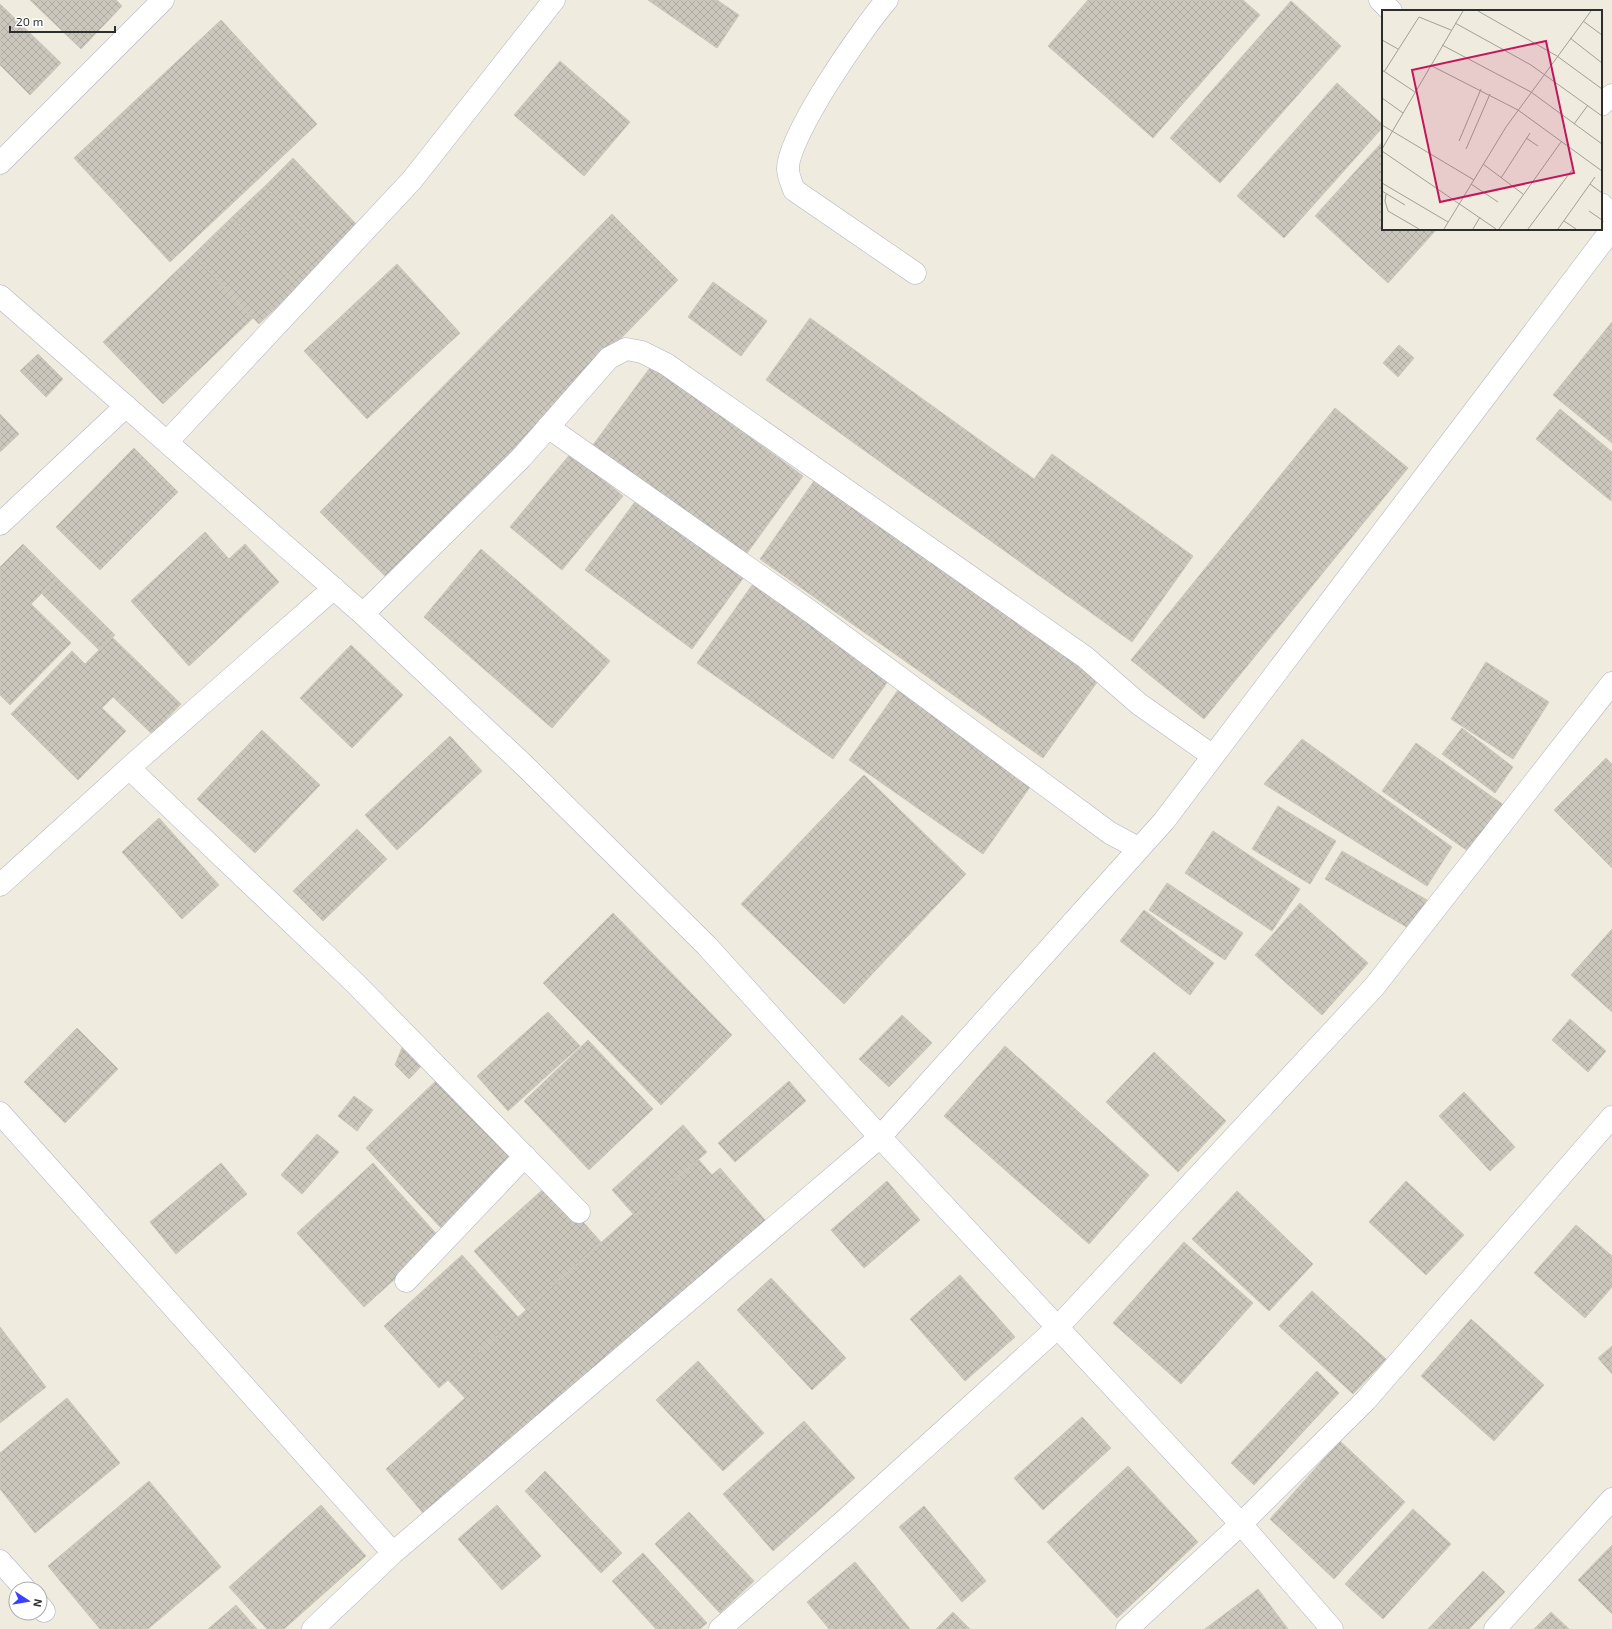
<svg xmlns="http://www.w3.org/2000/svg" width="1612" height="1629" viewBox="0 0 1612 1629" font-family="'Exo 2',sans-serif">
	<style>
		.building { fill: url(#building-cross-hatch); stroke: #cbc7b7 }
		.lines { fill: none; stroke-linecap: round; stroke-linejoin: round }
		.minor-casing { stroke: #b2b2c2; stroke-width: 23 }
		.minor { stroke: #fff; stroke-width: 22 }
		.inset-road { fill: none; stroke: #a19f97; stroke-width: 1 }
		.view { fill: #c2185b; fill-opacity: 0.15; stroke: #c2185b; stroke-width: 2 }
		.inset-edge { fill: none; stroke: #2d2d2d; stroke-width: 2 }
	</style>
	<defs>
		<pattern id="building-cross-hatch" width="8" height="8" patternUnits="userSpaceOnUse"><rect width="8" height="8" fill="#cbc7bd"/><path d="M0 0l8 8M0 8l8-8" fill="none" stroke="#afaba3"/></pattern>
	</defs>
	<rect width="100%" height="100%" fill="#efebde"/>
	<path class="building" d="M30 0H116L122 6 81 49Z
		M648 0H717L739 15 717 48Z
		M1088 0H1243L1260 15 1153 138 1048 46Z
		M1291 1 1341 46 1220 183 1170 138Z
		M0 4 61 63 30 95 0 65Z
		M221 20 317 124 170 262 74 158Z
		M560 61 630 122 584 176 514 115Z
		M1337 83 1383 125V127L1284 238 1237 196Z
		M1383 141V229H1437L1388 283 1315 216Z
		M293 158 359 227 330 255 265 186Z
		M265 186 330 255 299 286 232 217Z
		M612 214 678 280 387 578 320 512Z
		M232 217 299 286 259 324 193 255Z
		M193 255 253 318 163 404 103 342Z
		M397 264 460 333 367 419 304 351Z
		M713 282 767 321 741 356 688 317Z
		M810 318 1034 479 1052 454 1193 556 1132 642 766 380Z
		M1612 322V443L1553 395Z
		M1399 345 1414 358 1398 377 1383 363Z
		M38 354 63 379 46 397 20 371Z
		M652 365 803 476 745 556 593 445Z
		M1335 408 1408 468 1204 719 1131 660Z
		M1560 409 1612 452 1611 501 1536 439Z
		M0 414 19 434 0 452Z
		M134 448 178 492 100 570 56 527Z
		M571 453 623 496 562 570 510 527Z
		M816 478 1100 678 1043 758 760 559Z
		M637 499 744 577 692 649 585 570Z
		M205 532 229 559 245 544 279 582 189 666 131 601Z
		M23 544 57 578 31 604 71 643 10 705 0 695V567Z
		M481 549 610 661 552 728 424 617Z
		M57 578 115 635 99 650 42 594Z
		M755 581 891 677 833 759 697 663Z
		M112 637 181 704 152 734 113 697 102 708 126 731 78 780 11 714 72 651 85 664Z
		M351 645 403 695 352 748 300 698Z
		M1486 662 1549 702 1513 759 1451 719Z
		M898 690 1032 784 983 854 849 760Z
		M1462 728 1513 767 1495 793 1442 754Z
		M262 730 320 785 255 853 197 799Z
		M450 736 482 771 397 850 365 815Z
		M1302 739 1452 847 1427 886 1264 784Z
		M1416 743 1508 808 1475 856 1382 791Z
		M1606 758 1612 764V868L1554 810Z
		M864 775 966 874 844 1004 741 904Z
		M1278 806 1336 841 1310 884 1252 849Z
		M159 818 219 885 182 919 122 852Z
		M357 829 387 859 323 921 293 891Z
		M1213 831 1300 889 1272 931 1185 873Z
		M1342 851 1427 900 1410 929 1325 879Z
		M1167 883 1243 933 1225 960 1149 910Z
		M1300 903 1368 963 1322 1015 1255 955Z
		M1144 910 1214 963 1190 995 1120 941Z
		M613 913 732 1035 661 1105 543 983Z
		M1612 929V1012L1571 975Z
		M548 1012 580 1046 508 1111 477 1076Z
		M902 1015 932 1043 889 1087 859 1059Z
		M1570 1019 1606 1051 1588 1072 1552 1040Z
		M77 1028 118 1069 65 1123 24 1082Z
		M588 1040 653 1109 589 1170 524 1101Z
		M404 1043 425 1062 409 1079 395 1065Z
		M1005 1046 1149 1175 1089 1244 944 1116Z
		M1154 1052 1226 1121 1178 1172 1106 1102Z
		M440 1077 516 1157 442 1229 366 1148Z
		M789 1081 806 1101 735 1162 718 1143Z
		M1464 1092 1515 1147 1490 1171 1439 1116Z
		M354 1096 373 1110 357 1131 338 1116Z
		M683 1125 707 1152 635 1216 612 1190Z
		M317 1134 339 1152 302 1194 281 1175Z
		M698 1159 712 1175 720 1168 766 1221 423 1513 386 1469 465 1398 448 1380 633 1214 635 1216Z
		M221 1163 247 1194 176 1254 150 1222Z
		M373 1163 440 1238 364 1307 297 1233Z
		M887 1181 920 1220 864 1268 831 1230Z
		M1406 1181 1464 1235 1426 1275 1369 1222Z
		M549 1184 601 1242 526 1310 474 1251Z
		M1237 1191 1313 1264 1269 1311 1192 1239Z
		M1576 1225 1612 1256V1287L1585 1318 1534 1273Z
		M1184 1242 1253 1303 1181 1384 1113 1323Z
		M462 1255 518 1317 439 1388 384 1326Z
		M960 1275 1015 1337 965 1381 910 1319Z
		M771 1278 846 1358 812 1390 737 1310Z
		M1312 1291 1386 1359 1353 1394 1279 1326Z
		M1471 1319 1544 1385 1494 1441 1421 1376Z
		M0 1327 46 1387 0 1423Z
		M1612 1346V1374L1598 1358Z
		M698 1361 764 1433 723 1471 656 1400Z
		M1317 1371 1339 1393 1254 1485 1231 1463Z
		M67 1398 120 1463 35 1533 0 1489V1453Z
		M1082 1417 1111 1448 1043 1510 1014 1478Z
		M804 1421 855 1478 773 1551 723 1494Z
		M1340 1441 1405 1502 1334 1579 1270 1519Z
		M1128 1466 1198 1542 1117 1618 1047 1542Z
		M545 1471 622 1553 601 1573 525 1491Z
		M149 1481 221 1567 148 1629H100L48 1566Z
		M321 1505 366 1556 284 1629H267L229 1587Z
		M497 1505 541 1556 502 1590 458 1539Z
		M924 1506 986 1581 962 1602 899 1527Z
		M1413 1509 1451 1544 1383 1619 1345 1584Z
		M689 1512 754 1581 720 1613 655 1544Z
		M1612 1545V1614L1578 1580Z
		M643 1553 707 1623 700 1629H656L612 1581Z
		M855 1562 910 1629H829L807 1602Z
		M1483 1571 1505 1592 1469 1629H1428Z
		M1258 1589 1288 1629H1205Z
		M236 1605 257 1629H208Z
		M953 1612 970 1629H936Z
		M1551 1612 1569 1629H1534Z"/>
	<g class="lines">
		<defs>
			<path id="minor" d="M887 0C863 27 787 137 788 169 788 176 792 184 794 190L915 273
				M1380 0 1391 11
				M1601 105 1612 95
				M0 163 163 0
				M1601 204 1612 214
				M0 296 363 614 526 767 707 946 880 1137 1241 1524 1332 1629
				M548 427 811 612 1110 833 1138 848
				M167 442 412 180 554 0
				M0 524 126 406
				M363 614 521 458 609 358 626 349 642 352 666 364 1085 657 1139 704 1213 756
				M129 768 355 983 579 1212
				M0 885 129 768 334 588
				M0 1113 393 1553
				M406 1281 525 1156
				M0 1561 25 1589
				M40 1606 44 1611
				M313 1629 393 1553 880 1137 1164 821 1612 229
				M720 1629 844 1521 1057 1328 1374 987 1612 683
				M1127 1629 1241 1524 1366 1400 1612 1117
				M1495 1629 1612 1499"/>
		</defs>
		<use href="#minor" class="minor-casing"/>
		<use href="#minor" class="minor"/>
	</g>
	<g transform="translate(1382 10)">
		<rect width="220" height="220" fill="#efebde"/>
		<path class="inset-road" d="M96 1 175 46 220 79M201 11 220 25M73 13 149 55 220 106M188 28 220 53M0 30 16 39M60 35 149 82 220 134M48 55 136 100 220 161M0 60 33 82M2 62 37 7 69 20M0 88 21 103M192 114 206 95M0 115 92 170M144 128 156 136M77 131 99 79M0 139 81 1M84 139 108 84M0 141 114 219M101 154 141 184M119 168 148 123M0 173 66 212M89 174 116 192M208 174 220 183M0 181 23 195M4 184 3 191 6 201 37 219M207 201 220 210M182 211 194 219M62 219 124 117 209 1M91 219 98 207M117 219 179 132M146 219 190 160M176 219 213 167"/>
		<path class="view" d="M164 31 192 163 58 192 30 60Z"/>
		<rect width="220" height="220" class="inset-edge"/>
	</g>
	<g transform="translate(28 1601) rotate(102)"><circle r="19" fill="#ffffff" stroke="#ababab"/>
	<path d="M0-3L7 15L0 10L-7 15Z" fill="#3b41ff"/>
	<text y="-6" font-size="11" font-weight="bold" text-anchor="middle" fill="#2d2d2d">N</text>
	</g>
	<path d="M10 26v6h105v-6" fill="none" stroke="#2d2d2d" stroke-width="2"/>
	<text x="16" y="26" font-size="12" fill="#2d2d2d" stroke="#ffffff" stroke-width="3" paint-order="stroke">20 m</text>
</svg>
